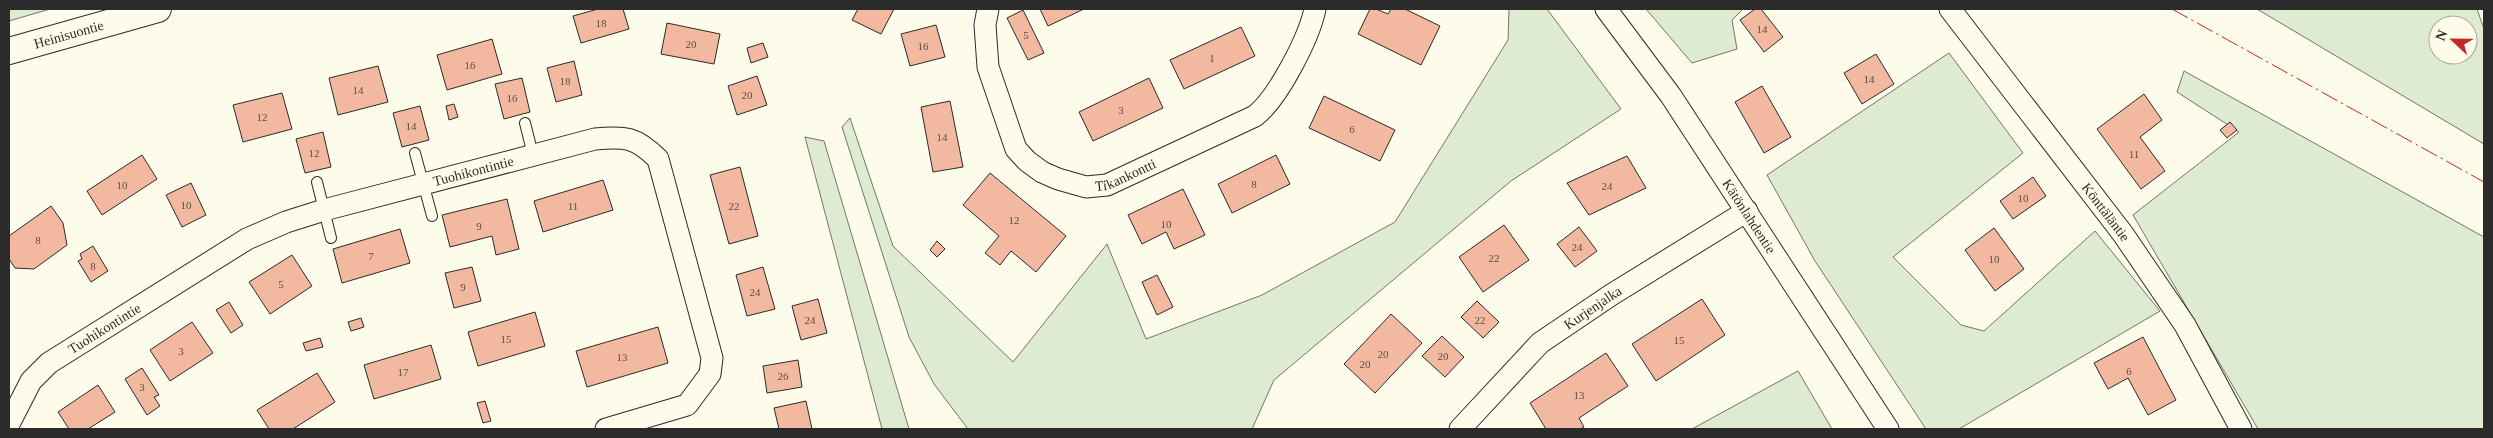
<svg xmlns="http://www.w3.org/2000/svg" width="2493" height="438" viewBox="0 0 2493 438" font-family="'Times New Roman',serif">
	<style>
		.green { fill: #deebd1; stroke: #74746e; fill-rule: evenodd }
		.building { fill: #f2b8a0; stroke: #2b2b2b }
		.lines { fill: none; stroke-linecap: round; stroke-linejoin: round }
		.service-casing { stroke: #2b2b2b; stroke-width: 12 }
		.minor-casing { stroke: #2b2b2b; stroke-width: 23 }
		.tertiary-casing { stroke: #2b2b2b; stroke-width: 28 }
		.service { stroke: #fdfbea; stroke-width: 10 }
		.minor { stroke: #fdfbea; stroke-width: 21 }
		.tertiary { stroke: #fdfbea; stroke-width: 26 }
		.power { stroke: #c62828; stroke-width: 1; stroke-dasharray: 18 4 2.5 4; stroke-linecap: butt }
		.labels { text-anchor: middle; stroke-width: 4; stroke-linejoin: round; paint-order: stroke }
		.number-label { font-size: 11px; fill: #5d4e48 }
		.street-label { font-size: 14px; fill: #2b2b2b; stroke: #fdfbea }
	</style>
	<rect width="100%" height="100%" fill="#fdfbea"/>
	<path class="green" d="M9 9H50L9 21Z
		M1509 9H1547L1621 109 1511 181 1274 380 1252 429H968L934 384 909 337 842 127 850 118 893 246 1013 362 1107 244 1146 339 1262 295 1395 222 1508 40Z
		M1646 9H1743L1732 20 1737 49 1692 63Z
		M2257 9H2477L2484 29V144ZM2438 25H2468V55H2438Z
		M1949 53 2023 153 1893 257 1961 325 1984 331 2095 231 2160 311 1959 429H1926L1815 261 1767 175Z
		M2184 71 2484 237V429H2258L2133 215 2239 132 2177 92Z
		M805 137 824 141 909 429H882Z
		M1798 371 1832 429H1692Z"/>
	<path class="building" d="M598 9H623L629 29 581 43 573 16Z
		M858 9H894L881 34 852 20Z
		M1040 9H1084L1048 26Z
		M1370 9H1376L1388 14 1391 9H1405L1440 26 1421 65 1358 34Z
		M1755 9H1761L1783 37 1764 52 1740 20Z
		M1023 10 1044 53 1028 60 1007 18Z
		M667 23 720 34 714 64 661 54Z
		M936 25 945 57 910 66 901 34Z
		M1241 27 1255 56 1184 89 1170 60Z
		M492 39 502 74 447 90 437 55Z
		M763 43 768 57 751 63 747 48Z
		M1876 54 1894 84 1862 104 1844 73Z
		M574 61 582 95 556 102 547 68Z
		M378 66 388 102 338 115 329 78Z
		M757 76 767 105 737 115 728 86Z
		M522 78 530 112 504 119 495 84Z
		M1149 78 1163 108 1093 141 1079 112Z
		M1762 86 1791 137 1764 153 1735 102Z
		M282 93 292 129 243 142 233 105Z
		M2144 94 2162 120 2140 137 2165 171 2141 189 2097 129Z
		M1324 96 1395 130 1380 161 1309 128Z
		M950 101 963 167 933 172 921 107Z
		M454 104 458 117 449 120 446 106Z
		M420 106 429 140 402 147 393 113Z
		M2230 122 2237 130 2227 138 2220 130Z
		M323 132 331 167 305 173 296 139Z
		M142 155 157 179 102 215 87 191Z
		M1276 155 1290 184 1232 213 1218 184Z
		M1627 156 1646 188 1589 215 1567 183Z
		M740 167 758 236 729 244 710 175Z
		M990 173 1066 236 1036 272 1011 251 1000 265 985 253 999 236 963 205Z
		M2033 177 2046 196 2013 219 2000 201Z
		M603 180 613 210 543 232 534 201Z
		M191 183 206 215 182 227 166 195Z
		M1183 189 1205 235 1174 249 1166 232 1142 244 1128 215Z
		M507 199 519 249 496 255 492 236 450 247 442 215Z
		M51 206 63 223 67 245 34 269 15 268 9 259V236Z
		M1504 225 1529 260 1483 292 1459 257Z
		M1579 227 1597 251 1575 267 1557 244Z
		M1994 228 2024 269 1995 291 1965 250Z
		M400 229 410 263 342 283 333 249Z
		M937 241 945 249 937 257 930 250Z
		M93 246 108 271 91 282 78 261 82 259 80 254Z
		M292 255 312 286 270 314 249 282Z
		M472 267 481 301 454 308 445 273Z
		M763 267 775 309 747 316 736 275Z
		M1157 275 1173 307 1157 315 1142 282Z
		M818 299 827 333 801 340 792 306Z
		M1702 299 1725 335 1656 381 1632 344Z
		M1477 301 1499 322 1483 338 1461 317Z
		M229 302 243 325 231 333 216 310Z
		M535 312 545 346 478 366 468 332Z
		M1391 314 1422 343 1375 393 1344 364Z
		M361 318 364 327 351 331 348 322Z
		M192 322 213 353 170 381 150 350Z
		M658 327 668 363 587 387 576 351Z
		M1442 336 1464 357 1445 377 1422 356Z
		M2143 337 2176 400 2148 415 2128 378 2108 389 2094 363Z
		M320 338 323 347 306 351 303 343Z
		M431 345 441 379 374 399 364 365Z
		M1606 353 1628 386 1579 418 1584 427 1580 429H1546L1530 403Z
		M798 360 802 387 767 393 763 366Z
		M142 368 159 395 154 397 160 406 147 415 125 379Z
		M317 373 335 402 293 429H269L257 410Z
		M98 385 115 412 88 429H69L58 412Z
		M485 401 491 421 483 423 477 403Z
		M806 401 812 429H779L774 408Z"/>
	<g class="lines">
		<defs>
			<path id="service" d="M525 123 533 155
				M415 153 432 216
				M317 182 331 238"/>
			<g id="minor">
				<path id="s1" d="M988 9 985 25 988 67 1016 149 1027 161 1042 172 1058 179 1086 187 1107 185 1255 116C1278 98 1309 38 1315 9"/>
				<path id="s2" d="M1606 9 1671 96 1888 429"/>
				<path id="s3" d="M1950 9 2123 234 2185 325 2241 429"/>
				<path id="s4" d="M9 424 31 381 49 363 247 239 286 222 324 210 595 139C625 136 636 137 658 159L712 358 710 374 687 405 606 429"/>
				<path id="s5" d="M1460 429 1540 343 1611 295 1747 211"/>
			</g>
			<g id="tertiary">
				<path id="s6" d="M9 51 158 9"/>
			</g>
		</defs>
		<use href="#service" class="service-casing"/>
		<use href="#minor" class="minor-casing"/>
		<use href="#tertiary" class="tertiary-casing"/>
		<use href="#service" class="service"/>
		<use href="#minor" class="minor"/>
		<use href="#tertiary" class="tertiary"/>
		<path class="power" d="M2172 9 2484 182"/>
	</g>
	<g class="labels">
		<g class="number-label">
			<text x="601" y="27">18</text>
			<text x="1762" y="33">14</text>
			<text x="1026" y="39">5</text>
			<text x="691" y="48">20</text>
			<text x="923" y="50">16</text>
			<text x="1212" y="62">1</text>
			<text x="470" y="69">16</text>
			<text x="1869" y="83">14</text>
			<text x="565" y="85">18</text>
			<text x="358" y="94">14</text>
			<text x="747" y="99">20</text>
			<text x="512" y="102">16</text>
			<text x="1121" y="114">3</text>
			<text x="262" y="121">12</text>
			<text x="411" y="130">14</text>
			<text x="1352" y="133">6</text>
			<text x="942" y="141">14</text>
			<text x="314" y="157">12</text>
			<text x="2134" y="158">11</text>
			<text x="1254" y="188">8</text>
			<text x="122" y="189">10</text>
			<text x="1607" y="190">24</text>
			<text x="2023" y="202">10</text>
			<text x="186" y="209">10</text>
			<text x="573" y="210">11</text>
			<text x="734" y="210">22</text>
			<text x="1014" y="224">12</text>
			<text x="1166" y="228">10</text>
			<text x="479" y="230">9</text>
			<text x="38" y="244">8</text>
			<text x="1577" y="251">24</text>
			<text x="371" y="260">7</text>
			<text x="1494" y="262">22</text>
			<text x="1994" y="263">10</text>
			<text x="93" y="270">8</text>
			<text x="281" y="288">5</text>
			<text x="463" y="291">9</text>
			<text x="755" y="296">24</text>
			<text x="810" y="324">24</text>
			<text x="1480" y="324">22</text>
			<text x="506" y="343">15</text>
			<text x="1679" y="344">15</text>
			<text x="181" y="355">3</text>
			<text x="1383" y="358">20</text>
			<text x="1443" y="360">20</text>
			<text x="622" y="361">13</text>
			<text x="1365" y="368">20</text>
			<text x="2129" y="375">6</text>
			<text x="403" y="376">17</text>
			<text x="783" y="380">26</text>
			<text x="142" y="391">3</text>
			<text x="1579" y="399">13</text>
		</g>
		<g class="street-label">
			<text dy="5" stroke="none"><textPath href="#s6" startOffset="62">Heinisuontie</textPath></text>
			<text dy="5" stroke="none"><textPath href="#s4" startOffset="544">Tuohikontintie</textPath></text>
			<text dy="5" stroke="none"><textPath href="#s1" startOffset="268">Tikankontti</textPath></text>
			<text dy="5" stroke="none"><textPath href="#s3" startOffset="256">Könttäläntie</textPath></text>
			<text dy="5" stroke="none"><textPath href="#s2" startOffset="252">Kätönlahdentie</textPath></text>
			<text dy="5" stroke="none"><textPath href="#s5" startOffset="181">Kurjenjalka</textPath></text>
			<text dy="5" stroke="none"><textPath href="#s4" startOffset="139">Tuohikontintie</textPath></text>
		</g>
	</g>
	<rect width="2493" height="438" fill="none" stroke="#2b2b2b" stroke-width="20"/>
	<g transform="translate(2453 40) rotate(292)"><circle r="24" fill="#fdfbea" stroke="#a9a89e"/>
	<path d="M0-4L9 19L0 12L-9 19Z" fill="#c62828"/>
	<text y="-8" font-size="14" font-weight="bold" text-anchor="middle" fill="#2b2b2b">N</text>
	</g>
</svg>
